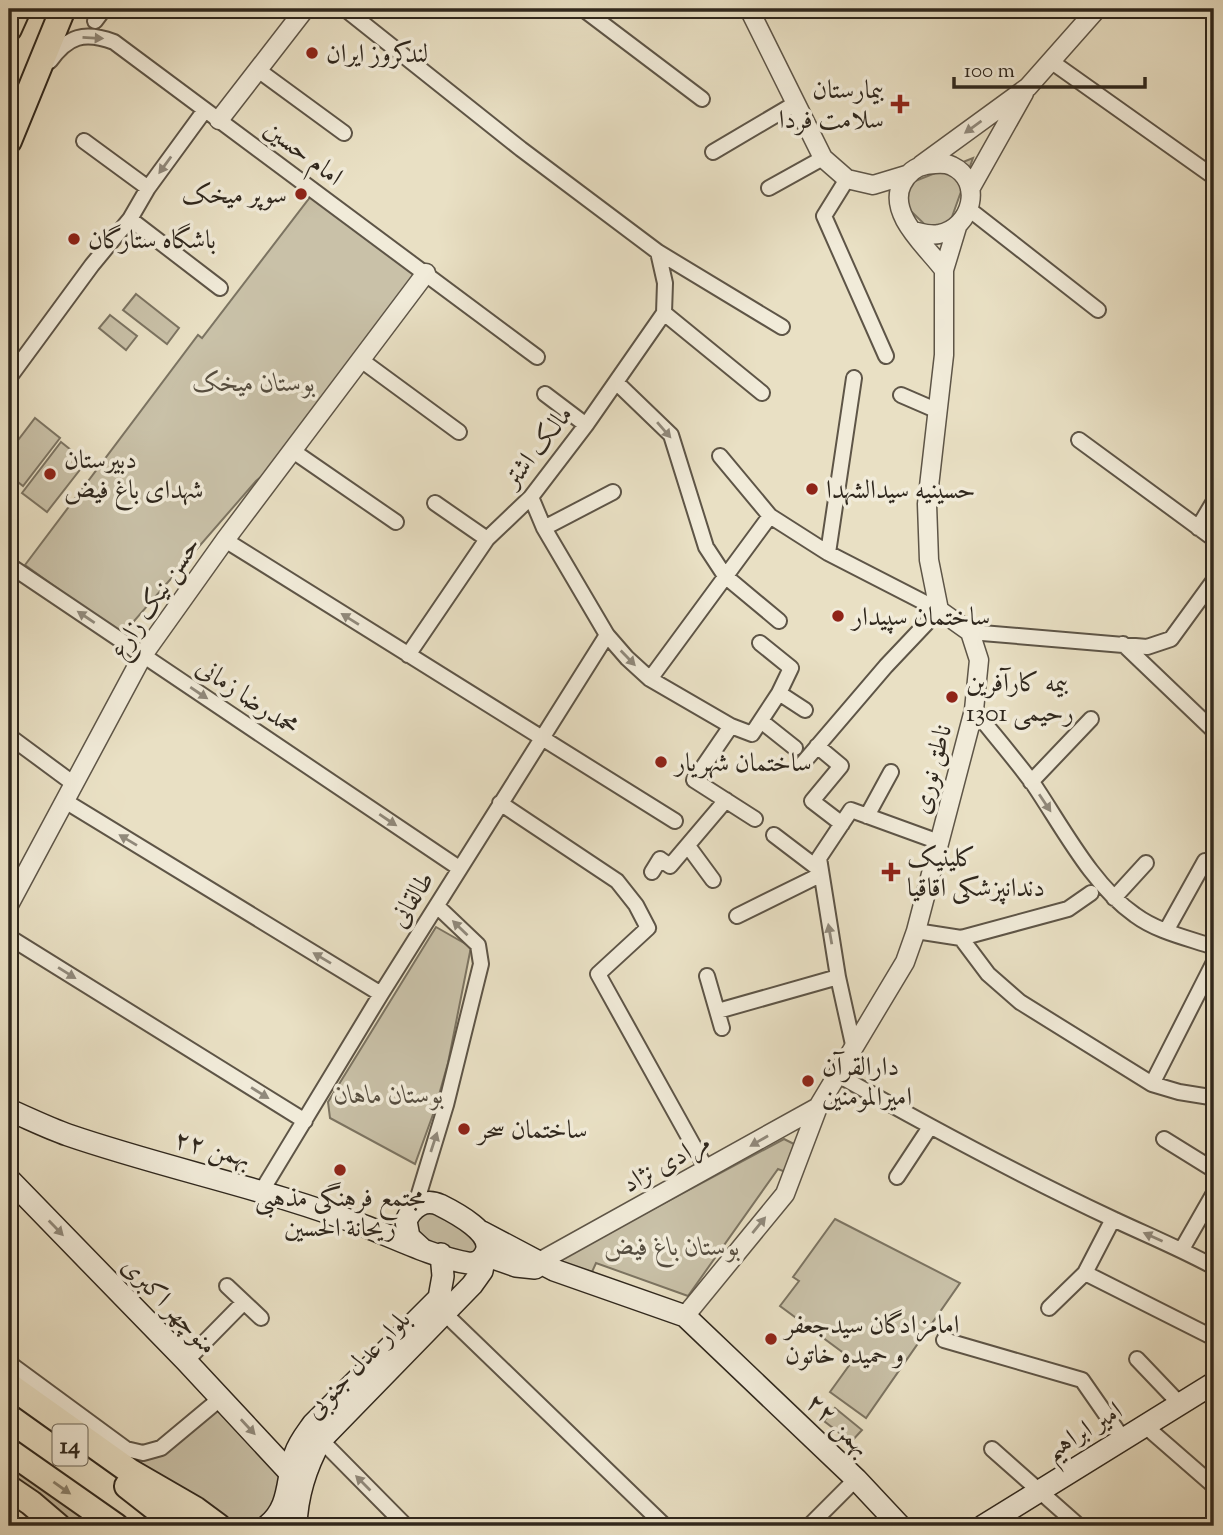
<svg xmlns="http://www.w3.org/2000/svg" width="1223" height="1535" viewBox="0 0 1223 1535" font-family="'Sorts Mill Goudy',Amiri,serif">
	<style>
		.green { fill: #c9c1a8; stroke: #7c7462; stroke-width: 2 }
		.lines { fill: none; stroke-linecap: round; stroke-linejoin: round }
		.minor-casing { stroke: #5e5547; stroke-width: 18 }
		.tertiary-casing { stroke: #5e5547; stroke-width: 21 }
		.secondary-casing { stroke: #2f271d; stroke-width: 24 }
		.trunk-casing { stroke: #2f271d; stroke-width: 28 }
		.minor { stroke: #f1ebd9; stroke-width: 14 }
		.tertiary { stroke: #f1ebd9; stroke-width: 18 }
		.secondary { stroke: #f1ebd9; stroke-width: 21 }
		.trunk { stroke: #e9e0c4; stroke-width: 24 }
		.oneway { fill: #90897b }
		.oneway2 { fill: #8c8470 }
		.poi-dot { fill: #8f2418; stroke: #f1ebd9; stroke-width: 2.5 }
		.labels { text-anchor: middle; stroke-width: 7; stroke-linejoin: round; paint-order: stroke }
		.shield { fill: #f1ebd9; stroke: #696255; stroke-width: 2 }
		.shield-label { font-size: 24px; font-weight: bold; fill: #2f271d }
		.poi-label { font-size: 26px; fill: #2f271d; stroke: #f1ebd9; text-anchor: start }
		.street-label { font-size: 26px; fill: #2f271d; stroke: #f1ebd9 }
		.park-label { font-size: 26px; font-style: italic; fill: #564e40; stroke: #f1ebd9 }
	</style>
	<rect width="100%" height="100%" fill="#e9e0c4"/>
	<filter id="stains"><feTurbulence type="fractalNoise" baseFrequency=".00286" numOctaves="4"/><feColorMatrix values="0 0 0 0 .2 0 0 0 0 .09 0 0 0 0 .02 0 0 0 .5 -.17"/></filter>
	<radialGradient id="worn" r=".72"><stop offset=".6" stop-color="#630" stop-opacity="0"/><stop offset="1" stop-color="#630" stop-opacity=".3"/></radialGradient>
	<path class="green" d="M973 158 943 242 890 191Z
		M311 196 416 275 273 467 256 481 122 635 25 565 198 335 202 338Z
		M136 294 179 328 167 344 123 310Z
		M110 315 137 336 126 350 99 328Z
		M35 418 60 438 23 486 9 475V452Z
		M61 442 86 462 47 512 22 493Z
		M436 927 471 947 448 1063 435 1109 415 1164 330 1118 328 1102Z
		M784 1139 800 1147 788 1173 778 1169 688 1296 596 1263 592 1272 556 1261Z
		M427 1209 476 1234 480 1247 469 1255 422 1240 415 1235 414 1219Z
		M835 1219 960 1283 866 1418 830 1392 853 1360 780 1306 799 1281 793 1277Z
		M9 1369 150 1456 219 1408 280 1471 283 1492 259 1526H225L9 1375Z
		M835 1408 862 1430 851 1442 824 1421Z
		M9 1465 94 1526H70L35 1496 9 1477Z"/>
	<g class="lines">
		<defs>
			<path id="minor" d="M345 9 521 149 658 252 782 327
				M583 9 702 99
				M95 21 104 9
				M50 61C68 36 84 31 114 42L537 357
				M1052 62 1214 177
				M258 70 344 133
				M84 141 148 188
				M713 152 796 103
				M847 179 824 216 886 356
				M769 188 823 158
				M970 210 1098 310
				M130 219 220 288
				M664 313 762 393
				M361 360 459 432
				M9 378 92 265 130 219 148 188 205 110
				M616 382 671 435 706 547 725 576 779 621
				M545 394 586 425
				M901 395 938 411
				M1079 440 1214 539
				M293 451 396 522
				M720 456 770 516 828 553 939 610 886 666 803 763
				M531 497 544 528 607 635 627 658 650 679 731 726 752 734 779 693 791 668 760 643
				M435 503 487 539
				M544 528 613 492
				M1198 528 1214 501
				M225 540 675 821
				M828 553 854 378
				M9 565 459 868
				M970 632 1147 647 1171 639 1214 580
				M1123 644 1214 731
				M408 655 487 539 531 497 586 425 664 313 665 283 658 252
				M650 679 770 516
				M779 693 805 710
				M974 710C994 735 1015 759 1034 785 1063 828 1093 886 1135 915 1158 932 1188 938 1214 947
				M761 721 795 748
				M731 726 694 780 755 819
				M9 736 74 784
				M817 746 841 766 812 801 842 824
				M1031 782 1091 719
				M65 801 381 994
				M500 803 617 881 636 905 648 928 598 974 707 1170
				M867 816 891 772
				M774 835 820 870
				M688 846 713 880
				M652 872 660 859 670 866 726 800
				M1114 898 1146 863
				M737 916 820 875
				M916 931 961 938 1068 909 1091 893
				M1166 931 1205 861 1214 865
				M9 937 305 1121
				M961 938 988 974 1020 1002 1152 1084 1214 962
				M707 976 722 1028
				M718 1011 838 977
				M854 1049 838 977 819 858 851 810 939 842
				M838 1075C928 1126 1019 1175 1113 1219 1147 1235 1181 1249 1214 1267
				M1152 1084 1179 1092 1210 1097
				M1164 1139 1214 1170
				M897 1177 930 1127
				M261 1192 381 994 607 635
				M415 1207 446 1105 481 964 478 945 437 906
				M1182 1249 1214 1193
				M1085 1273 1214 1338
				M227 1286 261 1318
				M439 1308 665 1526
				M1049 1308 1085 1273 1113 1219
				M944 1340 1082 1380 1123 1439
				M1137 1359 1179 1403
				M186 1361 244 1302
				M9 1363 126 1449 143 1453 161 1448 221 1398
				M1144 1425 1214 1486
				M321 1440 406 1526
				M992 1449 1079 1526
				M809 1526 856 1479"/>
			<path id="tertiary" d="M749 9 823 158 847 179 873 185 906 175
				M219 120 305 9
				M921 165 1028 87 1097 9
				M970 189 1024 93
				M913 231C922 233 931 236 939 234 972 228 984 181 952 166 944 162 934 164 926 165 914 167 907 174 902 184 887 214 927 247 944 270
				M9 905 143 655 225 540 426 273
				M539 1262 818 1107
				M685 1316 785 1194 818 1107 905 962 916 931 974 710 979 660 970 632 939 610 929 560 927 504 944 355V270L957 227"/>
			<path id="secondary" d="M9 1110C28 1118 48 1128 68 1135 167 1169 270 1189 367 1227 397 1239 437 1258 468 1263 475 1264 482 1260 485 1254 497 1234 454 1212 440 1205 425 1198 412 1207 406 1221L409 1237 421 1248
				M9 1179 186 1361 293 1476 301 1478 305 1472
				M482 1232 554 1270 685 1316 856 1479 900 1526
				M267 1526C291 1507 286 1480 295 1454 299 1442 306 1434 313 1424L439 1298 443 1276 441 1254
				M296 1526C297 1495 306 1467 321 1440L472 1285 482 1271 485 1255 516 1266 535 1268
				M983 1526 1214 1383"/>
			<path id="trunk" d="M9 29 18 9
				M9 141 63 9
				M9 1385 131 1472 195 1509 218 1526
				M9 1451 116 1526
				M127 1486 178 1526
				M9 1488 31 1503 58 1526"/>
		</defs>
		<use href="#minor" class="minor-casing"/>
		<use href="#tertiary" class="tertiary-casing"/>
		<use href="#secondary" class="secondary-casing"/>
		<use href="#trunk" class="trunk-casing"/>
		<use href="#minor" class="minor"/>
		<use href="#tertiary" class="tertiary"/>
		<use href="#secondary" class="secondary"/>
		<use href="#trunk" class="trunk"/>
	</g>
	<defs><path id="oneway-solid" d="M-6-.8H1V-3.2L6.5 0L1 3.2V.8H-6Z" transform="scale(1.75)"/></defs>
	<g class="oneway">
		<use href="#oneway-solid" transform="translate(93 38) rotate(3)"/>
		<use href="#oneway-solid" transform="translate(973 127) rotate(144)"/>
		<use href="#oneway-solid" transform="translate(165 165) rotate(126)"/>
		<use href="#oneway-solid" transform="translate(664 430) rotate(49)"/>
		<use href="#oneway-solid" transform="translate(86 617) rotate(-146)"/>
		<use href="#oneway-solid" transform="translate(350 619) rotate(-148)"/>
		<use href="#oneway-solid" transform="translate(628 658) rotate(46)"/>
		<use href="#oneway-solid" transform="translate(199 693) rotate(34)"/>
		<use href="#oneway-solid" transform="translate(1045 803) rotate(56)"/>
		<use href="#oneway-solid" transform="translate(388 820) rotate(34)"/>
		<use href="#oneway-solid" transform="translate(128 840) rotate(-149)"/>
		<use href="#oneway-solid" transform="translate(460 928) rotate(-136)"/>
		<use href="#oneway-solid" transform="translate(830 934) rotate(-100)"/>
		<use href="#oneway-solid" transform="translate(322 958) rotate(-149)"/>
		<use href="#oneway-solid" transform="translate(67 973) rotate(32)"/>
		<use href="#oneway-solid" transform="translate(260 1093) rotate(32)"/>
		<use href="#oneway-solid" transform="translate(759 1141) rotate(150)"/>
		<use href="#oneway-solid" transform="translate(434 1142) rotate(-72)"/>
		<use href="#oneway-solid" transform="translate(759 1225) rotate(-51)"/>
		<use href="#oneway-solid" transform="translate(56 1228) rotate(46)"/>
		<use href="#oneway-solid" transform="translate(1153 1237) rotate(-156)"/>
		<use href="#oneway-solid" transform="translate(248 1427) rotate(47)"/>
		<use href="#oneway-solid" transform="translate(363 1483) rotate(-135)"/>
	</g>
	<use class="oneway2" href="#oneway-solid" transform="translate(62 1488) rotate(35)"/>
	<g class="poi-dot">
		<circle cx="312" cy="53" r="7"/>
		<path d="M896.5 93.5h7v7h7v7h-7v7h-7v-7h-7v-7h7z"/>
		<circle cx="301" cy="194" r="7"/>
		<circle cx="74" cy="239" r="7"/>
		<circle cx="50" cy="474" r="7"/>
		<circle cx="812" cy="489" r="7"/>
		<circle cx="838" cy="616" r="7"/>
		<circle cx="952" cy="697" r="7"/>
		<circle cx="661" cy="762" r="7"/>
		<path d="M887.5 861.5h7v7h7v7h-7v7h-7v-7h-7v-7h7z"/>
		<circle cx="808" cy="1081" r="7"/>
		<circle cx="464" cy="1129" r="7"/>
		<circle cx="340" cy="1170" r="7"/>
		<circle cx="771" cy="1339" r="7"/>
	</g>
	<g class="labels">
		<rect class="shield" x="52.5" y="1424.5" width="35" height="41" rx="5"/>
		<g class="shield-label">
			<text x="70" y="1453">14</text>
		</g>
		<g class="poi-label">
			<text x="326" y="62">لندکروز ایران</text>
			<text x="884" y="98" text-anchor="end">بیمارستان<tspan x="884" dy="30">سلامت فردا</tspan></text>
			<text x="287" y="203" text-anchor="end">سوپر میخک</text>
			<text x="88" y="248">باشگاه ستارگان</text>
			<text x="64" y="468">دبیرستان<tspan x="64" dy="30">شهدای باغ فیض</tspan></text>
			<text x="826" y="498">حسینیه سیدالشهدا</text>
			<text x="852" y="625">ساختمان سپیدار</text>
			<text x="966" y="691">بیمه کارآفرین<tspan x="966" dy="30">1301 رحیمی</tspan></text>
			<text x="675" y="771">ساختمان شهریار</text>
			<text x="907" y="866">کلینیک<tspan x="907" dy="30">دندانپزشکی اقاقیا</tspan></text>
			<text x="822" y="1075">دارالقرآن<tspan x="822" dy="30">امیرالمومنین</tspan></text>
			<text x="478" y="1138">ساختمان سحر</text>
			<text x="340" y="1206" text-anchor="middle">مجتمع فرهنگی مذهبی<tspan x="340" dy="30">ریحانة الحسین</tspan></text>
			<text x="785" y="1333">امامزادگان سیدجعفر<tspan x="785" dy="30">و حمیده خاتون</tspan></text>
		</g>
		<g class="street-label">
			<text transform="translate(304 152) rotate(37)" y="9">امام حسین</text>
			<text transform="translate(537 446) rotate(-52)" y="9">مالک اشتر</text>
			<text transform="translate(154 597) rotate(-56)" y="9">حسن نیک زارع</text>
			<text transform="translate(248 696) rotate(34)" y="9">محمدرضا زمانی</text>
			<text transform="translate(931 769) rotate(-75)" y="9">ناطق نوری</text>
			<text transform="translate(411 899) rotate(-58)" y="9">طالقانی</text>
			<text transform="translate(213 1148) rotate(16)" y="9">۲۲ بهمن</text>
			<text transform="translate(666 1162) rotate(-29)" y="9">مرادی نژاد</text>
			<text transform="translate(170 1305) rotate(46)" y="9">منوچهر اکبری</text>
			<text transform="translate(357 1364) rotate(-46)" y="9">بلوار عدل جنوبی</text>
			<text transform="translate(839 1424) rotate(44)" y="9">۲۲ بهمن</text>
			<text transform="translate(1083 1430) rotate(-32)" y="9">امیر ابراهیم</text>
		</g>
		<g class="park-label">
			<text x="254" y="391">بوستان میخک</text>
			<text x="389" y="1103">بوستان ماهان</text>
			<text x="672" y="1255">بوستان باغ فیض</text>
		</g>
	</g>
	<rect width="1223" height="1535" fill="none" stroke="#e9e0c4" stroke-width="35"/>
	<rect x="10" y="10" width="1202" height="1514" fill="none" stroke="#2f271d" stroke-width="3.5"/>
	<rect x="18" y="18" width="1188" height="1500" fill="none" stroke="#2f271d" stroke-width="2"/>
	<path d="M954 77v10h191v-10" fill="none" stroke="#2f271d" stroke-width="3.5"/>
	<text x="964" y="77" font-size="21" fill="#2f271d" stroke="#f1ebd9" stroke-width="5" paint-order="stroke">100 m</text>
	<rect width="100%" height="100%" filter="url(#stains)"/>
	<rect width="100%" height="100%" fill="url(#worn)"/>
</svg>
